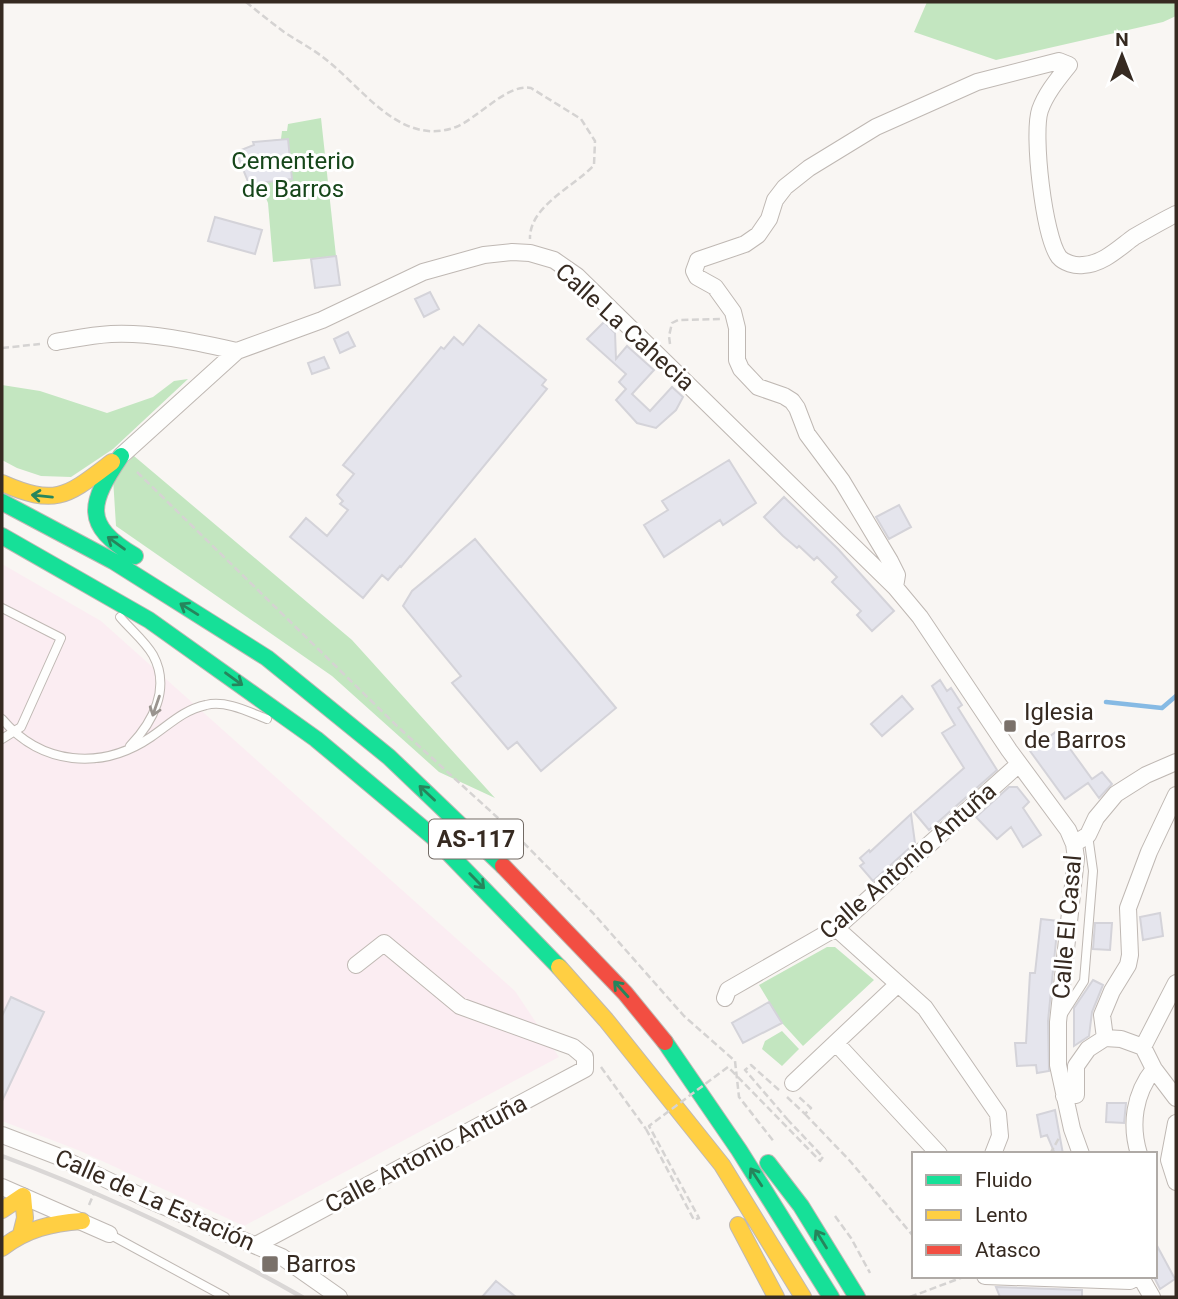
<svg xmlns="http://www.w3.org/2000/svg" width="1178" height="1299" viewBox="0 0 1178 1299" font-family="Roboto,sans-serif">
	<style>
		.industrial { fill: #fbedf2 }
		.green { fill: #c3e6c0 }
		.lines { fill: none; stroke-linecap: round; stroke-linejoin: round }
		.stream { stroke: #86bae4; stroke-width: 4.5 }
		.building { fill: #e5e5ed; stroke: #d4d3d9; stroke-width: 2 }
		.lane-casing { stroke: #bfb8b3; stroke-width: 10 }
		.street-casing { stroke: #bfb8b3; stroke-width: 18 }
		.fast-casing { stroke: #bfb8b3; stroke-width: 18 }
		.slow-casing { stroke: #bfb8b3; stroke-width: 18 }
		.jam-casing { stroke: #bfb8b3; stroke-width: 18 }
		.path { stroke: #d5d3d2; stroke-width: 2.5; stroke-dasharray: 7 3.5; stroke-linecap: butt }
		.lane { stroke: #fefefd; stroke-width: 8 }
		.street { stroke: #fefefd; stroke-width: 16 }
		.fast { stroke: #16e098; stroke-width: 16 }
		.slow { stroke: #ffcf43; stroke-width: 16 }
		.jam { stroke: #f24e42; stroke-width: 16 }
		.rail { stroke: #dad7d6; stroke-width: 4.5 }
		.path-bridge { stroke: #d5d3d2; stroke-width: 2.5; stroke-dasharray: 7 3.5; stroke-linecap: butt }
		.oneway { stroke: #26855c }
		.oneway2 { stroke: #9a948f }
		.poi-dot { fill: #7a716a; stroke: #fff; stroke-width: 2.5 }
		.labels { text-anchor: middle; stroke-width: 6; stroke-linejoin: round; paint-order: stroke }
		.shield { fill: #fff; stroke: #726a64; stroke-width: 2 }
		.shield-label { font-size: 23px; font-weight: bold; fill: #362a21 }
		.park-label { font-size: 24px; fill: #16461a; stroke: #fff }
		.street-label { font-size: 24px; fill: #362a21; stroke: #fff }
		.poi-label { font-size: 24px; fill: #362a21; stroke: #fff; text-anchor: start }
	</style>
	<rect width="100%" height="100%" fill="#f9f6f3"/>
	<path class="industrial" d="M2 564 101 621 515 991 559 1057 244 1226 78 1150 2 1121Z"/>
	<path class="green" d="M927 2H1176V16L1163 22 996 60 914 32Z
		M321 118 336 256 273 262 268 203 261 186 251 190 236 152 254 146 253 142 281 139 282 131H287L288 124Z
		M188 379 113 449 71 477 41 476 17 468 2 460V385L40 391 107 413 153 397 174 381Z
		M134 456 352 640 495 798 439 772 332 676 116 526 113 478Z
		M827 947H835L874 980 803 1046 782 1023 759 985Z
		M782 1031 799 1049 782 1066 762 1049 765 1041Z"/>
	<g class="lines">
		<path class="stream" d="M1106 702 1162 708 1176 696"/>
	</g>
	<path class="building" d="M288 139 292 179 249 184 236 152 254 145 253 142Z
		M215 217 262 230 255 254 208 241Z
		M336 256 340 285 315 288 311 259Z
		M430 292 439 309 424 317 415 299Z
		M604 322 615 333 616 359 627 346 654 370 632 394 650 411 672 387 683 397 676 410 656 428 637 423 616 400 626 389 619 382 626 374 587 339Z
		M479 325 546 380 542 385 547 389 401 567 400 566 388 580 382 575 363 598 290 537 306 518 327 536 348 510 340 504 343 501 337 495 354 474 343 465 441 347 444 349 454 337 463 345Z
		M348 332 355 346 340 353 334 339Z
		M324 357 329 368 312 374 308 363Z
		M729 460 756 503 723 525 720 520 664 557 644 525 668 510 662 501Z
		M784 497 838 549 894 611 872 631 857 615 861 611 832 582 837 577 817 557 814 560 799 546 797 548 783 536 764 517Z
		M899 505 911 527 889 539 876 517Z
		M475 539 616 708 541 771 517 742 508 749 452 683 461 676 403 606 412 591Z
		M940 680 947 691 951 688 962 705 958 708 997 770 929 830 914 812 964 768 942 733 955 725 932 686Z
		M902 696 913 709 882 736 871 724Z
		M1057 731 1092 779 1102 772 1112 784 1099 798 1088 783 1065 799 1030 751Z
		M1009 787H1017L1029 802 1023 808 1041 835 1023 847 1011 827 997 839 976 817Z
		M911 814 915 843 873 881 860 866 864 863 860 858 869 850 870 852Z
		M1160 913 1163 936 1143 940 1140 917Z
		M1041 919 1058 921 1048 1021 1049 1071 1037 1073 1036 1065 1017 1066 1015 1043H1026L1030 973H1035Z
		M1095 923H1112L1110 950 1093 949Z
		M1093 980 1103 985 1092 1012 1089 1036 1074 1046V1008Z
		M11 997 44 1012 2 1101V1016Z
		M769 1002 782 1023 743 1043 732 1023Z
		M1107 1103H1126L1124 1123 1106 1122Z
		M1055 1110 1063 1154H1055L1047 1135 1041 1137 1037 1115Z
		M1155 1242 1175 1279 1160 1289 1155 1279Z
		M496 1281 516 1297H482Z
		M996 1287 1082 1290V1297H1000Z"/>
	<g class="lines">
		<defs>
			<path id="lane" d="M2 608 61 638 21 727 2 739
				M120 617C130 629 145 641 153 655 171 688 153 722 130 746
				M2 719C41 765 101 771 151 737 169 725 183 710 206 705 226 700 249 712 267 719
				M1063 1014 1084 981 1093 871 1088 835
				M109 1234 225 1297"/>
			<path id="street" d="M56 342C74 339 92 335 111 334 152 332 196 342 237 351
				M121 456 237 351 322 320 423 272 484 255 512 252 530 253 554 260 577 276 895 587 920 617 1009 750 1068 830 1074 844 1076 858 1058 1022V1065L1072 1129 1081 1154
				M895 587 897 575 890 561 842 481 807 434 797 408 792 401 784 396 758 387 741 369 737 360V328L733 312 715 287 697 277 694 271 698 260 745 244 758 235 769 219 775 200 785 187 809 168 876 127 977 82 1059 61 1069 65C1058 79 1046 93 1040 110 1032 134 1044 237 1059 257 1064 263 1075 266 1083 265 1103 264 1119 248 1134 237 1148 229 1162 221 1176 214
				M1074 844 1088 835 1096 818 1116 794 1146 775 1176 762
				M836 928 925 1008 998 1114 1000 1136 993 1154
				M725 998 728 990 836 928 1019 764
				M1105 1038 1102 1015 1112 991 1128 965 1130 955 1128 908 1149 852 1176 795
				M836 1043 939 1154
				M1143 1047 1176 983
				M793 1083 898 984
				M1064 1096 1076 1095V1066L1088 1049 1105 1038 1121 1039 1143 1047 1154 1069 1176 1098
				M1176 1123 1169 1160 1176 1182
				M2 1135 57 1156 149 1200 282 1257 339 1297
				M1139 1154C1130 1125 1134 1094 1154 1069
				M2 1187 109 1234
				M256 1245 585 1069V1057L573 1047 460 1006 384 943 356 965
				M985 1276 1130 1281 1139 1276
				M1140 1276 1152 1297"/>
			<path id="fast" d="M121 456C89 503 82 525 135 556
				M2 502 113 561 267 658 389 757 503 866
				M2 536 149 620 316 739 432 836 559 967
				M665 1042 739 1150 831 1297
				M768 1163 801 1206 857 1297"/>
			<path id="slow" d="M2 483C57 507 67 496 112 462
				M559 967 606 1020 722 1165 803 1297
				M2 1210 23 1196 25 1218 21 1234
				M738 1225 776 1297
				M2 1248C26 1229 52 1223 82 1221"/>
			<path id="jam" d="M503 866 625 993 665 1042"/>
		</defs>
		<use href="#lane" class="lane-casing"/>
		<use href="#street" class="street-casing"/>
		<use href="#fast" class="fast-casing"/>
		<use href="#slow" class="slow-casing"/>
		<use href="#jam" class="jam-casing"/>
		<path class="path" d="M246 2C258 12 271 22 284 32 299 42 315 50 329 62 365 91 402 147 456 127 478 118 508 83 531 88L581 119 595 141 594 165C574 187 529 206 530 239
			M670 344 669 336 672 323 678 320 720 319
			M2 348 40 344
			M137 472 398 727 509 828 593 913 684 1016 735 1061 739 1097 775 1143
			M601 1067 646 1129
			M779 1090 751 1065 745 1070 788 1120
			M787 1097 805 1114 811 1108 799 1097
			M805 1114 850 1161 914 1237
			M1050 1154 1059 1138
			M89 1205 95 1191
			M835 1216 851 1238 870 1273
			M910 1297 966 1276"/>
		<use href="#lane" class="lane"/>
		<use href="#street" class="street"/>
		<use href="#fast" class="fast"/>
		<use href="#slow" class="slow"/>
		<use href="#jam" class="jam"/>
		<path class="rail" d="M2 1156C105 1194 207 1243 302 1297"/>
		<path class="path-bridge" d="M646 1129 694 1220 699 1218 649 1126 728 1067 820 1161 823 1157 788 1120"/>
	</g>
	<defs><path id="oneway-shaft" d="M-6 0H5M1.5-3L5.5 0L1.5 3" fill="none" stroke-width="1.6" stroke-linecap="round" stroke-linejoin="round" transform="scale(1.75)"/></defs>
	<g class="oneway">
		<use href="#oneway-shaft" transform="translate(42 496) rotate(-174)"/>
		<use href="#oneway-shaft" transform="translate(116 543) rotate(-144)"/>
		<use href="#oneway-shaft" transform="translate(189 609) rotate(-148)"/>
		<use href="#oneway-shaft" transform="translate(234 679) rotate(36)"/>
		<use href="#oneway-shaft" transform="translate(427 793) rotate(-137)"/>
		<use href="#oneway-shaft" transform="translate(477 881) rotate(46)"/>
		<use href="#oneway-shaft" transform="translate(621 989) rotate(-132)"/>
		<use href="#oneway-shaft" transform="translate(756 1177) rotate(-123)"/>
		<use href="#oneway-shaft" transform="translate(821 1239) rotate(-122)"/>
	</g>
	<use class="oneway2" href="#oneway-shaft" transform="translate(156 706) rotate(109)"/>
	<g class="poi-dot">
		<rect x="1003" y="719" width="14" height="14" rx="3.5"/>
		<rect x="261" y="1255" width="18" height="18" rx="3.5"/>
	</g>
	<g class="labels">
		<rect class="shield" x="429" y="819.5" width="94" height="39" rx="5"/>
		<g class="shield-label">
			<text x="476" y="847">AS-117</text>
		</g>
		<g class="park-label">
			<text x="293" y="169">Cementerio<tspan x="293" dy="28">de Barros</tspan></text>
		</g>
		<g class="street-label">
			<text transform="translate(625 327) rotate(42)" y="8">Calle La Cahecia</text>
			<text transform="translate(908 861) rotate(-41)" y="8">Calle Antonio Antuña</text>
			<text transform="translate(1067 927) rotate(-85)" y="8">Calle El Casal</text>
			<text transform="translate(426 1154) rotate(-28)" y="8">Calle Antonio Antuña</text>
			<text transform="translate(155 1200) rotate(24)" y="8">Calle de La Estación</text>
		</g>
		<g class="poi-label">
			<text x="1024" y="720">Iglesia<tspan x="1024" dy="28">de Barros</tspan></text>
			<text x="286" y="1272">Barros</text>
		</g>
	</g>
	<rect width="1178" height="1299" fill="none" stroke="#362a21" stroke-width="7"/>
	<rect x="912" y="1152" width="245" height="126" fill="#ffffff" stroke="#afaaa6" stroke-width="2"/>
	<rect x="926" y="1175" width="35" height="10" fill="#16e098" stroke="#afaaa6" stroke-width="2"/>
	<text x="975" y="1187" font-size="21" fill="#362a21">Fluido</text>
	<rect x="926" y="1210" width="35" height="10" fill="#ffcf43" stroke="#afaaa6" stroke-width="2"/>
	<text x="975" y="1222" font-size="21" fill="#362a21">Lento</text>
	<rect x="926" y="1245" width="35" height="10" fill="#f24e42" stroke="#afaaa6" stroke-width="2"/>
	<text x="975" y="1257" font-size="21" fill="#362a21">Atasco</text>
	<g transform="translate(1122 56)" stroke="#ffffff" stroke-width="5" paint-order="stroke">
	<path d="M0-5L12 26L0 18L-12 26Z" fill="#362a21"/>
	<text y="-10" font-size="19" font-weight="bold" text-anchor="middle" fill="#362a21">N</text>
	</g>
</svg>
